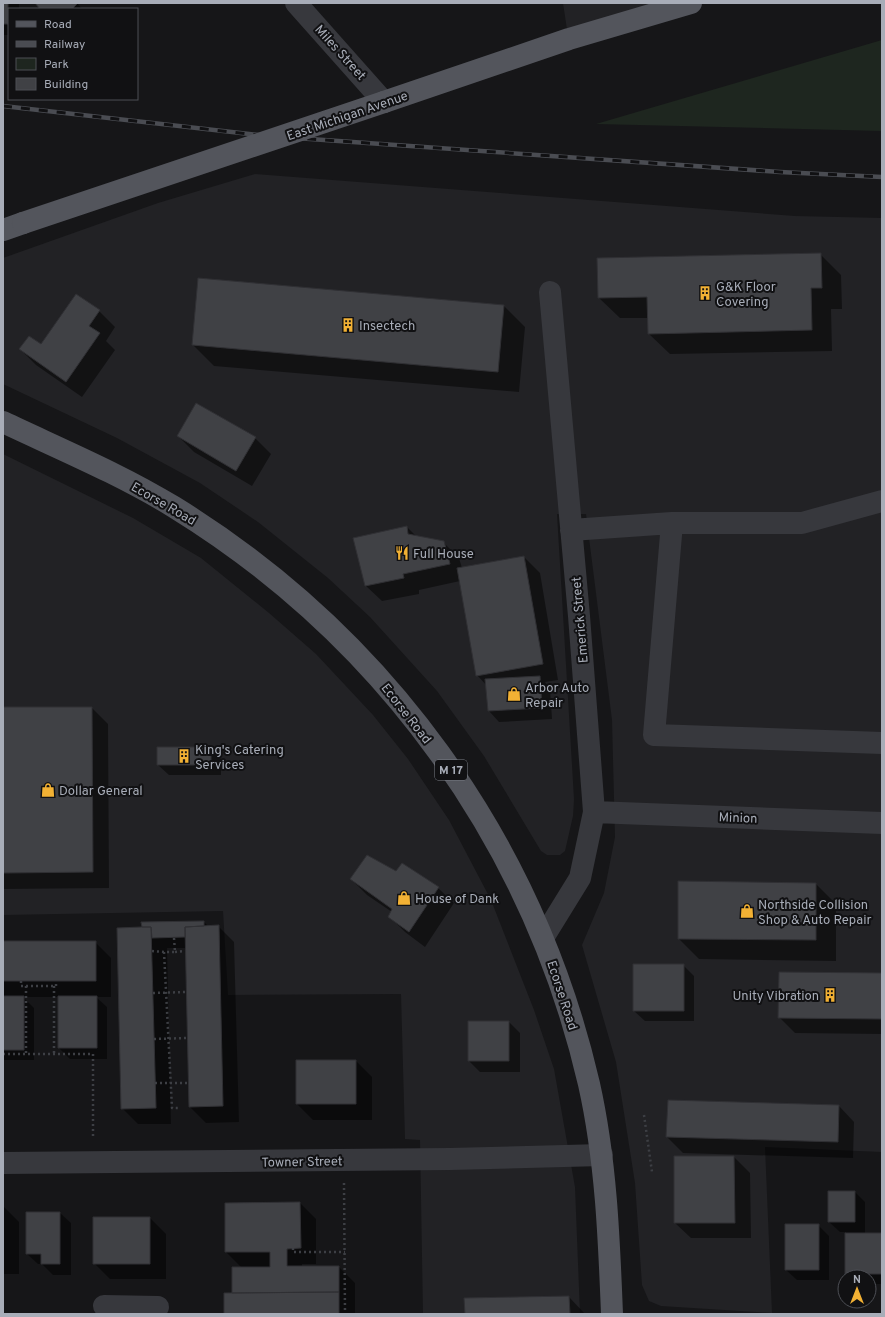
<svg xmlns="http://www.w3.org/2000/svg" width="885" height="1317" viewBox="0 0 885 1317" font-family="Overpass,sans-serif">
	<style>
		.built { fill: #222225 }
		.green { fill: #1e261f }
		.shadow { fill: #0007 }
		.building { fill: #404145; stroke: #303034 }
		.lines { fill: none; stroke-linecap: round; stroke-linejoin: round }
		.path { stroke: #3d3f44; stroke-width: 2.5; stroke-dasharray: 2 3; stroke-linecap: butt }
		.minor { stroke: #37383d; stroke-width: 22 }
		.major { stroke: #53555c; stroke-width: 22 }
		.rail-casing { stroke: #4a4c52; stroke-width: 4.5 }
		.rail { stroke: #111113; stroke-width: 3; stroke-dasharray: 9; stroke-linecap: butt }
		.major-bridge { stroke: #53555c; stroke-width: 22 }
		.labels { text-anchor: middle; stroke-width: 4; stroke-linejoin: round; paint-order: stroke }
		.shield { fill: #111113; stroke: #7b7e86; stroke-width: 1 }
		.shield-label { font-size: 12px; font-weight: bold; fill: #a8adb8 }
		.street-label { font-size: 13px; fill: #a8adb8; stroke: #111113 }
		.poi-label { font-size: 13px; fill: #a8adb8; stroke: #111113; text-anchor: start }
	</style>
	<rect width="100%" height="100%" fill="#161618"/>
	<path class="built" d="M563 3H688L568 36Z
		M255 174 795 216 882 218V1152L765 1147 772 1313 661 1306 649 1301 642 1285 635 1183 616 1062 582 945 604 893 615 837 612 720 586 514H557L574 799 573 816 565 851 560 855H547L541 851 484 756 437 691 370 617 328 578 258 522 200 483 117 438 3 384V258L158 203Z
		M3 454 133 518 201 558 269 613 316 654 373 715 408 759 449 820 491 900 534 1010 554 1069 575 1187 580 1314H423L420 1140 405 1139 401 994 228 995 223 911 3 915Z"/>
	<path class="green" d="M882 40V131L596 124Z"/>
	<path class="shadow" d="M3 3 19 4V9H9V35H3Z
		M36 3H77L82 9H41Z
		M820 254 841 275 842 309H831L832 351 670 354 649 334V318H620L599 298Z
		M77 295 99 311 115 327 106 341 115 350 82 397 36 365 20 349 41 346Z
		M504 306 525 327 519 392 214 366 193 345Z
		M197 404 255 438 271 454 252 486 194 452 178 436Z
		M407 527 417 537 443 542 459 558 462 568 524 557 540 573 558 680 545 682 550 688 552 719 499 722 489 711 487 686 477 675 460 581 419 590V594L382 601 366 586Z
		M3 708H92L108 724 109 888 3 889Z
		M210 748 221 759V775H169L158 765Z
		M397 873 438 888 454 903 425 947 405 932 389 916 392 912 367 895 351 879Z
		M816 884 836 904V961L699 959 678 938Z
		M204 922 209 927 218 926 234 942 239 1122 206 1123 190 1107 186 948H167L171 1124H138L122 1108 144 928 142 923Z
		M3 942H95L111 958V997H96L107 1007V1059H70L59 1048V997H23L34 1008V1060H3Z
		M683 965 694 976V1021H645L634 1011Z
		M882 974V1034L795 1033 779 1017Z
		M469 1022H509L520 1033V1072H480L469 1061Z
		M297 1061H356L372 1077V1120H313L297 1104Z
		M839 1106 854 1122 853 1158 683 1153 667 1137Z
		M734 1157 750 1173 751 1238H691L675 1223Z
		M855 1192 865 1202V1234H882V1284H869V1277H849L846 1274V1232H840L829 1222Z
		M300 1203 316 1219V1264H302V1267H339L355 1283V1314H225L242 1268 226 1252Z
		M3 1206 19 1222V1274H3Z
		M60 1213 71 1223V1275H53L42 1264H38L27 1254Z
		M150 1218 166 1234V1279H110L94 1263Z
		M818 1225 829 1236V1280H797L786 1270Z
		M569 1297 585 1314H466Z"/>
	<path class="building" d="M3 3H8V24H3Z
		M35 3H76L77 4 72 9H40Z
		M821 253 822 288H811L812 330 648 334 647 297 598 298 597 258Z
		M198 278 504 305 498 372 192 345Z
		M76 294 100 310 89 326 100 333 66 382 19 349 29 336 41 344Z
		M196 403 256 437 236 471 177 436Z
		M407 526 408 534 444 541 450 564 403 574 404 578 365 586 353 538Z
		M524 556 543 664 476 676 457 568Z
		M540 676 542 708 488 711 485 679Z
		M3 707H92L93 872 3 873Z
		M157 747H211V765H157Z
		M367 855 396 871 402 863 439 887 409 932 388 917 392 909 350 879Z
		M678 881 816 883V940L678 939Z
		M204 921V926L185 927V937L152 938 151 927H142L141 922Z
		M219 925 223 1106 189 1107 185 927Z
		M142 927H151L156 1108 121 1109 117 928Z
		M3 941H96V981H3Z
		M633 964H684V1011H633Z
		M779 972 882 973V1019L778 1018Z
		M3 996H24V1050H3Z
		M58 996H97V1048H58Z
		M468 1021H509V1061H468Z
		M296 1060H356V1104H296Z
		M668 1100 839 1105 838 1142 666 1137Z
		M674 1156H734L735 1223H674Z
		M828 1191H855V1222H828Z
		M300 1202 301 1248 287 1249V1266H339V1292L232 1293V1267H270V1252H225V1203Z
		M26 1212H60V1264H41V1254H26Z
		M93 1217H150V1264H93Z
		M785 1224H819V1270H785Z
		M845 1233H882V1274H845Z
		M339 1292V1314H224V1293Z
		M569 1296 570 1314H465L464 1298Z"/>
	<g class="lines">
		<path class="path" d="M174 938 175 952H164L172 1108H178
			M152 951 164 952
			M175 952 185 951
			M21 981V986H56V981
			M26 986V1054
			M54 986V1054
			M153 993 187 992
			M154 1039 187 1038
			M3 1054H93V1137
			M155 1083H189
			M644 1115 652 1172
			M344 1183 345 1314
			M293 1248V1252H345"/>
		<path class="minor" d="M296 3 384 102
			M672 523 654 735 882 743
			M571 530 672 523H802L882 501
			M594 812 882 823
			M543 938 580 878 594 812 579 616 550 292
			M3 1163 450 1159 602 1155
			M104 1306 158 1307"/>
		<path class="major" d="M384 102 569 39 691 3
			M3 230 23 223
			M3 422C60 449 120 474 174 507 385 637 533 842 589 1084 606 1160 609 1237 612 1314"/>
		<defs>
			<path id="rail" d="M3 106 267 136 780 172 882 177"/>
		</defs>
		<use href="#rail" class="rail-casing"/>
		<use href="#rail" class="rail"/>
		<path class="major-bridge" d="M23 223 384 102"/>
	</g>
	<defs>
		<symbol id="building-bare" viewBox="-9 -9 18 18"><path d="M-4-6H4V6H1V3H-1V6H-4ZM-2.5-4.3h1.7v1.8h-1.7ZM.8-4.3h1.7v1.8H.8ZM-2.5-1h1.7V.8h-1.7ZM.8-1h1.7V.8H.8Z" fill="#f2b134" stroke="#111113" stroke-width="2.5" paint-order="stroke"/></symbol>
		<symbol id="restaurant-bare" viewBox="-9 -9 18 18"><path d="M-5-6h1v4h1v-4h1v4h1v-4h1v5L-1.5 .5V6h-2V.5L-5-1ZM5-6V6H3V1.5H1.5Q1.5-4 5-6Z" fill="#f2b134" stroke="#111113" stroke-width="2.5" paint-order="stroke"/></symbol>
		<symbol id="shop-bare" viewBox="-9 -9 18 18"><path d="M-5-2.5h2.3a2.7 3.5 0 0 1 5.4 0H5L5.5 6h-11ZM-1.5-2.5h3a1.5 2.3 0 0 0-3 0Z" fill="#f2b134" stroke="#111113" stroke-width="2.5" paint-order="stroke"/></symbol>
	</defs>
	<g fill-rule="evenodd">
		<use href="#building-bare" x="695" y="283" width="20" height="20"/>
		<use href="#building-bare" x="338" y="315" width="20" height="20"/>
		<use href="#restaurant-bare" x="392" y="543" width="20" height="20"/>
		<use href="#shop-bare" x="504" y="684" width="20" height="20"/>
		<use href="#building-bare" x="174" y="746" width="20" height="20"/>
		<use href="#shop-bare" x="38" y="780" width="20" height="20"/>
		<use href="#shop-bare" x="394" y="888" width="20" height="20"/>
		<use href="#shop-bare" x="737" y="901" width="20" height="20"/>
		<use href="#building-bare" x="820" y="985" width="20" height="20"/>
	</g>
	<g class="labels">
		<rect class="shield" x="435" y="760" width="32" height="20" rx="3"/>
		<g class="shield-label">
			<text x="451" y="774">M 17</text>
		</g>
		<g class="street-label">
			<text transform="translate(341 52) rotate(48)" y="5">Miles Street</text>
			<text transform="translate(347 115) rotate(-19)" y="5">East Michigan Avenue</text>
			<text transform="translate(164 503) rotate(30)" y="5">Ecorse Road</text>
			<text transform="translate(579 620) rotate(-95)" y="5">Emerick Street</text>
			<text transform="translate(407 713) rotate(52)" y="5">Ecorse Road</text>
			<text transform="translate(738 817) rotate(2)" y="5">Minion</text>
			<text transform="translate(563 995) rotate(72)" y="5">Ecorse Road</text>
			<text transform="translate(302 1161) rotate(-1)" y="5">Towner Street</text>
		</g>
		<g class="poi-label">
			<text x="716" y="291">G&amp;K Floor<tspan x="716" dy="15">Covering</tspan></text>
			<text x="359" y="330">Insectech</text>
			<text x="413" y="558">Full House</text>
			<text x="525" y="692">Arbor Auto<tspan x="525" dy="15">Repair</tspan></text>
			<text x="195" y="754">King's Catering<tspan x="195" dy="15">Services</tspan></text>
			<text x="59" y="795">Dollar General</text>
			<text x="415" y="903">House of Dank</text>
			<text x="758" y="909">Northside Collision<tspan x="758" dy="15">Shop &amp; Auto Repair</tspan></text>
			<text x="819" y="1000" text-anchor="end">Unity Vibration</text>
		</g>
	</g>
	<rect width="885" height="1317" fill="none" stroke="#a8adb8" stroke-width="8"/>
	<rect x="8" y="8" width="130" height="92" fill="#111113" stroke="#4d4f55"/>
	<rect x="16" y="21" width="20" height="6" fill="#53555c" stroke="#4d4f55"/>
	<text x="44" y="28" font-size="12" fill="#a8adb8">Road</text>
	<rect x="16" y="41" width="20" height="6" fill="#4a4c52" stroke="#4d4f55"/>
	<text x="44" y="48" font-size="12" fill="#a8adb8">Railway</text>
	<rect x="16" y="58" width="20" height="12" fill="#1e261f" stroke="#4d4f55"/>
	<text x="44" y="68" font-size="12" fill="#a8adb8">Park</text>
	<rect x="16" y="78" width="20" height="12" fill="#404145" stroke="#4d4f55"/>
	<text x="44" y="88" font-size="12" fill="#a8adb8">Building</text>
	<g transform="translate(857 1289)"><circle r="19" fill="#111113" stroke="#4d4f55"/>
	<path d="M0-3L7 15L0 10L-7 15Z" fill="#f2b134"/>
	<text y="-6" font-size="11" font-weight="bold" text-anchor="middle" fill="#a8adb8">N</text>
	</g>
</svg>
